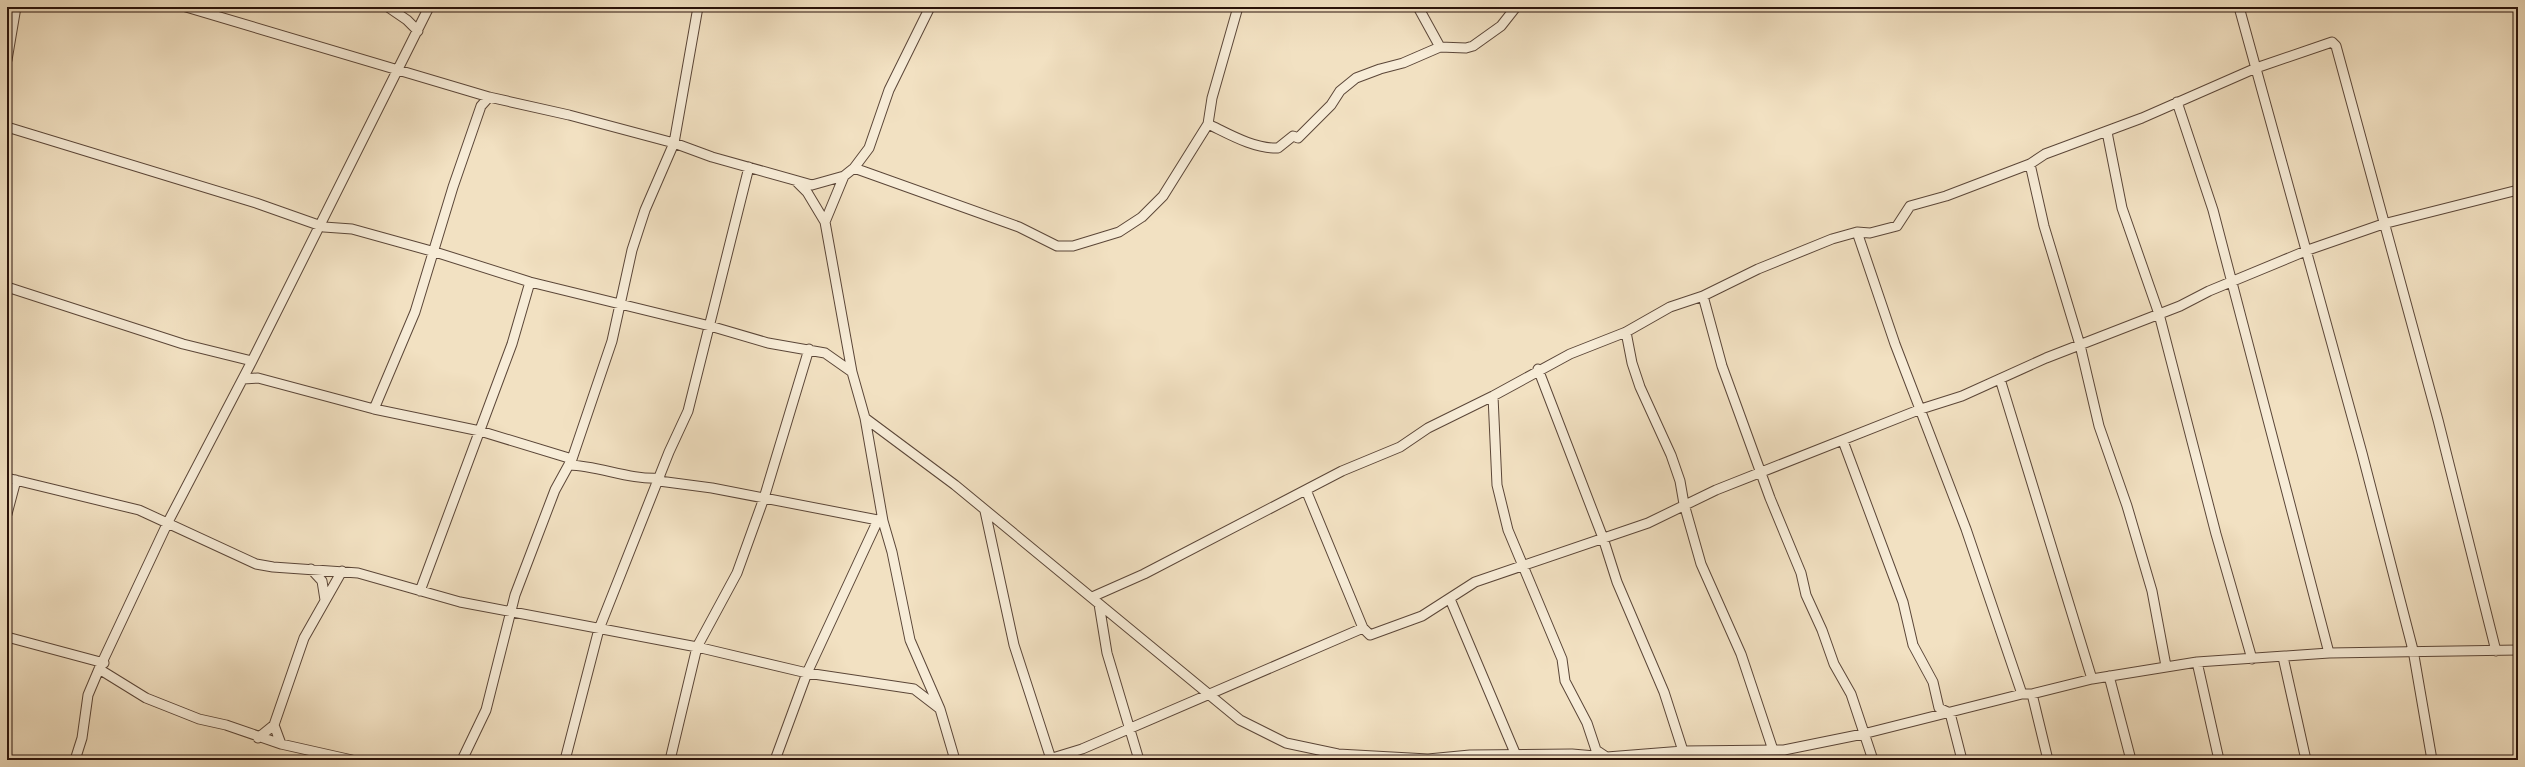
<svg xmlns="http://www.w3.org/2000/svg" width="2525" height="767" viewBox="0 0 2525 767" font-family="'EB Garamond',serif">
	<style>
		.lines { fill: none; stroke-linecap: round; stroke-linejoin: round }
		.street-casing { stroke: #5b4638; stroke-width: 11 }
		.street { stroke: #f7ecd7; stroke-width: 9 }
	</style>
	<rect width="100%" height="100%" fill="#f2e1c2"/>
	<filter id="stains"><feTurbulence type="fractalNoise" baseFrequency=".005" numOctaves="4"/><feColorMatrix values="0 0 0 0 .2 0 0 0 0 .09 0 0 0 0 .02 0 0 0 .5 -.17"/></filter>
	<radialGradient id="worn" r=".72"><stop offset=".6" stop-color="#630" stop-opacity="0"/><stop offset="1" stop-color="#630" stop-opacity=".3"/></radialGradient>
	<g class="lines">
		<defs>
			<path id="street" d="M186 7 489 97 569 115 674 143 712 157 812 185 844 176 854 168 869 148 889 90 930 7
				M388 7 407 20 418 31
				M1418 7 1440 47
				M2239 7 2362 453 2413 650 2432 760
				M7 60 16 7
				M2177 102 2213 210 2329 653
				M1208 124C1229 134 1254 149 1278 148L1293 136 1298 138 1331 105 1340 91 1356 78 1380 69 1403 63 1440 47 1466 48 1473 46 1501 26 1516 7
				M7 127 256 203 324 227 352 229 435 252 530 282 710 326 768 343 825 353 852 372
				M2107 132 2122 208 2159 314 2216 534 2252 659
				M2030 164 2044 226 2080 345 2099 426 2127 506 2152 591 2166 666
				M854 168 1019 227 1057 246H1073L1119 232 1142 217 1163 196 1208 124 1212 98 1238 7
				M797 182 807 192 825 222 852 372 865 418 883 521 892 552 910 640 940 709 955 760
				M825 222 844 176
				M1857 232 1895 344 1966 529 2022 694
				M7 287 183 344 252 361
				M1703 296 1722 366 1770 498 1801 573 1806 595 1822 630 1834 664 1851 694 1873 760
				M1626 332 1632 363 1640 387 1671 455 1680 481 1684 504 1701 564 1741 654 1773 750
				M1538 369 1603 538 1617 582 1664 692 1683 751 1694 760
				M243 379 258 378 374 409 480 431 572 459
				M2000 379 2092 679
				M1493 396 1497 485 1508 530 1562 659 1565 681 1587 723 1596 750 1605 756
				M374 409 415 312 453 187 481 106 489 97
				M865 418 955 485 1240 720 1286 743 1338 754 1428 759 1470 755 1572 754 1607 757 1683 751 1784 750 1863 734 2022 694H2032L2092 679 2197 662 2329 653 2518 650
				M1843 441 1903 602 1913 645 1933 682 1939 708 1950 713 1962 760
				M569 465C600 466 629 480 660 478
				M7 478 139 510 256 564 273 567 358 573 460 602 697 647 807 673 914 689 940 709
				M659 481 712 488 883 521
				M1306 490 1363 628
				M985 511 1014 645 1051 759
				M7 514 16 480
				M311 569 322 581 325 600
				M420 591 512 344 530 282
				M1092 597 1144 574 1342 471 1400 447 1428 428 1493 396 1570 354 1626 332 1670 307 1703 296 1758 269 1832 239 1857 232 1870 233 1897 226 1910 206 1946 196 2030 164 2045 154 2142 118 2256 68 2332 42 2336 46 2438 420 2496 651
				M1450 599 1518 760
				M1099 604 1107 653 1139 760
				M7 637 104 663
				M2283 657 2306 760
				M2197 662 2219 760
				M99 669 146 698 199 719 226 725 281 744 352 760
				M2109 676 2131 760
				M2032 694 2048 760
				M274 725 281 744
				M258 738 274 725 304 638 342 571
				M75 760 82 738 88 695 99 669 168 522 252 361 429 7
				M462 760 486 710 515 595 555 490 572 459 612 341 632 250 645 210 674 143 698 7
				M565 760 599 629 669 452 688 411 749 167
				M670 760 697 647 737 573 764 498 809 349
				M775 760 807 673 878 520
				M1046 760 1082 749 1363 628 1370 635 1422 616 1475 582 1648 523 1716 490 1921 409 1962 396 2046 358 2180 306 2209 291 2308 250 2383 224 2518 190"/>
		</defs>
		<use href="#street" class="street-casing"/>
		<use href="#street" class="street"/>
	</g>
	<rect width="2525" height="767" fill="none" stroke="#f2e1c2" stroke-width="24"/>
	<rect x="8" y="8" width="2509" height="751" fill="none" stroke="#29120a" stroke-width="2"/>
	<rect x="12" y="12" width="2501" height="743" fill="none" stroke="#29120a"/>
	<rect width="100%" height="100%" filter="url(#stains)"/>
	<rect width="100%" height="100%" fill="url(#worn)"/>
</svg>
